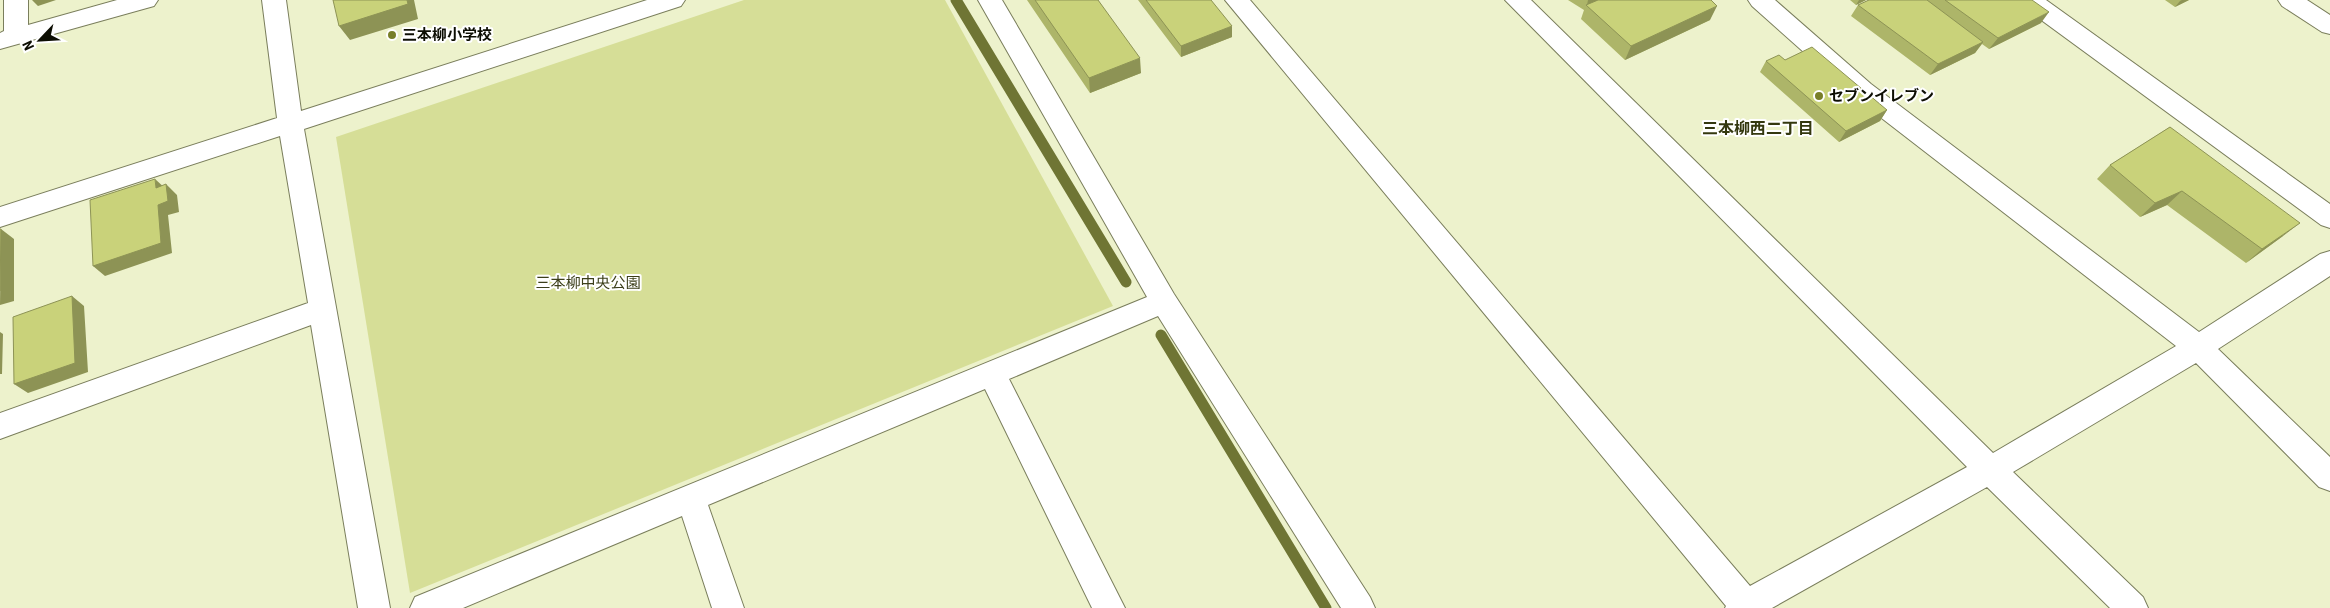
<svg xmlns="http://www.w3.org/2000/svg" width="2330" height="608" viewBox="0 0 2330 608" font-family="'Roboto Condensed','Noto Sans JP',sans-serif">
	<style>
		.green { fill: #d6de97 }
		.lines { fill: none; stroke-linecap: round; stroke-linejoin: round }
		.stream { stroke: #6f7534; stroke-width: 11 }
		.minor-casing { stroke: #7a7e5c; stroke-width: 2 }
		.minor { fill: #fff; fill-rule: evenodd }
		.wall { fill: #adb569 }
		.shaded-wall { fill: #8d9355 }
		.building { fill: #c9d27a; stroke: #8d9355 }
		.poi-dot { fill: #787f29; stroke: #fff; stroke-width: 2 }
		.labels { text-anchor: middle; stroke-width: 4; stroke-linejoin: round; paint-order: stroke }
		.poi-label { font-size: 15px; font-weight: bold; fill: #0d0e03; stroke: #fff; text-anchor: start }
		.park-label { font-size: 15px; fill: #3c3f1a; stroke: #fff }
		.neighbourhood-label { font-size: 16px; font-weight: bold; fill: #34380f; stroke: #fff }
	</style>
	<rect width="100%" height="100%" fill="#edf2cc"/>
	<path class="green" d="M744 0H945L1113 306 410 593 336 137Z"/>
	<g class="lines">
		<path class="stream" d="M956 0 1126 282
			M1161 335 1326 608"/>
		<defs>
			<path id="minor" d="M4 0H28V25L117 0H158L154 6 0 49V33L4 31Z
				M262 0H286L301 111 647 0H685L681 6 304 129 390 608H358L311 325 0 439V413L308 303 280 136 0 227V207L277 118Z
				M978 0H1002L1174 294 1370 597 1375 608H1341L1158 316 1009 379 1125 608H1092L985 389 708 505 744 608H712L682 516 463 608H410L415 597 1147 297Z
				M1225 0H1250L1750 586 1967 467 1505 0H1531L1993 453 2176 346 1853 96 1752 6 1748 0H1775L1871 84 2199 332 2320 254 2330 251V276L2218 349 2330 457V491L2319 487 2196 363 2013 472 2143 597 2148 608H2110L1987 487 1772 608H1725L1726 606Z
				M2018 0H2046L2330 204V228L2321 225 2022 6Z
				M2278 0H2307L2330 15V34L2322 32 2282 6Z"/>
		</defs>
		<use href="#minor" class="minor-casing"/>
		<use href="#minor" class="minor"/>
	</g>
	<path class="wall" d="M1027 0H1098L1141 73 1090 93Z
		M1138 0H1211L1232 37 1181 57Z
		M1568 0H1711L1710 20 1625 60 1581 19 1584 10Z
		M1850 0H1866L1856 5Z
		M1869 0H2032L2041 23 1989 49 1982 44 1975 53 1930 75 1851 16 1858 5Z
		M2165 0H2189L2175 7Z
		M1785 60 1887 110 1880 121 1839 142 1760 72 1766 61Z
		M2170 127 2283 236 2246 263 2167 205 2140 217 2097 179 2110 165Z"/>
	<path class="shaded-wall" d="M32 0H56L38 6Z
		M407 0H416H414L418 19 350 40 339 26Z
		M1588 0H1609L1587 5Z
		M1859 0H1866L1856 5Z
		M2182 0H2189L2175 7 2180 1Z
		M1717 6 1710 20 1625 60 1631 46Z
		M2049 12 2041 23 1989 49 1998 38Z
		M1232 26V37L1181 57V46Z
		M1983 42 1975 53 1930 75 1938 64Z
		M1140 58 1141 73 1090 93 1089 78Z
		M1887 110 1880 121 1839 142 1846 131Z
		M155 179 166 189 156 188Z
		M166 184 177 195 179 212 168 215 172 253 105 276 93 266 158 205Z
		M2182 191 2167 205 2140 217 2155 203Z
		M2300 223 2283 236 2246 263 2262 249Z
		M1 229 14 239V301L0 305Z
		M72 296 84 306 88 372 28 393 14 384Z
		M0 332 3 334 2 374H0Z"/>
	<path class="building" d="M333 0H407L408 4 339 26Z
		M1035 0H1098L1140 58 1089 78Z
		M1146 0H1211L1232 26 1181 46Z
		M1598 0H1711L1717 6 1631 46 1586 5Z
		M1869 0H1927L1983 42 1938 64 1858 5Z
		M1945 0H2032L2049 12 1998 38Z
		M1812 47 1887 110 1846 131 1766 61 1779 55 1785 60Z
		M2170 127 2300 223 2262 249 2182 191 2155 203 2110 165Z
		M155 179 156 188 166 184 168 201 158 205 161 243 93 266 90 200Z
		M0 229H1L0 291Z
		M72 296 75 363 14 384 13 317Z"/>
	<g class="poi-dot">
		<circle cx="392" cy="35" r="5"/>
		<circle cx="1819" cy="96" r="5"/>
	</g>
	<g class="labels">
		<g class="poi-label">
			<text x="402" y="40">三本柳小学校</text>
			<text x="1829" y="101">セブンイレブン</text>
		</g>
		<g class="park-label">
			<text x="588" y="288">三本柳中央公園</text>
		</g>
		<g class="neighbourhood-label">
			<text x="1758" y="134">三本柳西二丁目</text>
		</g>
	</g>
	<g transform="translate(40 40) rotate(245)" stroke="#ffffff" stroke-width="4" paint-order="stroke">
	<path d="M0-4L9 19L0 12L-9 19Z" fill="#0d0e03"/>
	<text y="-8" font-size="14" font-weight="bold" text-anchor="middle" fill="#0d0e03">N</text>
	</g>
</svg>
